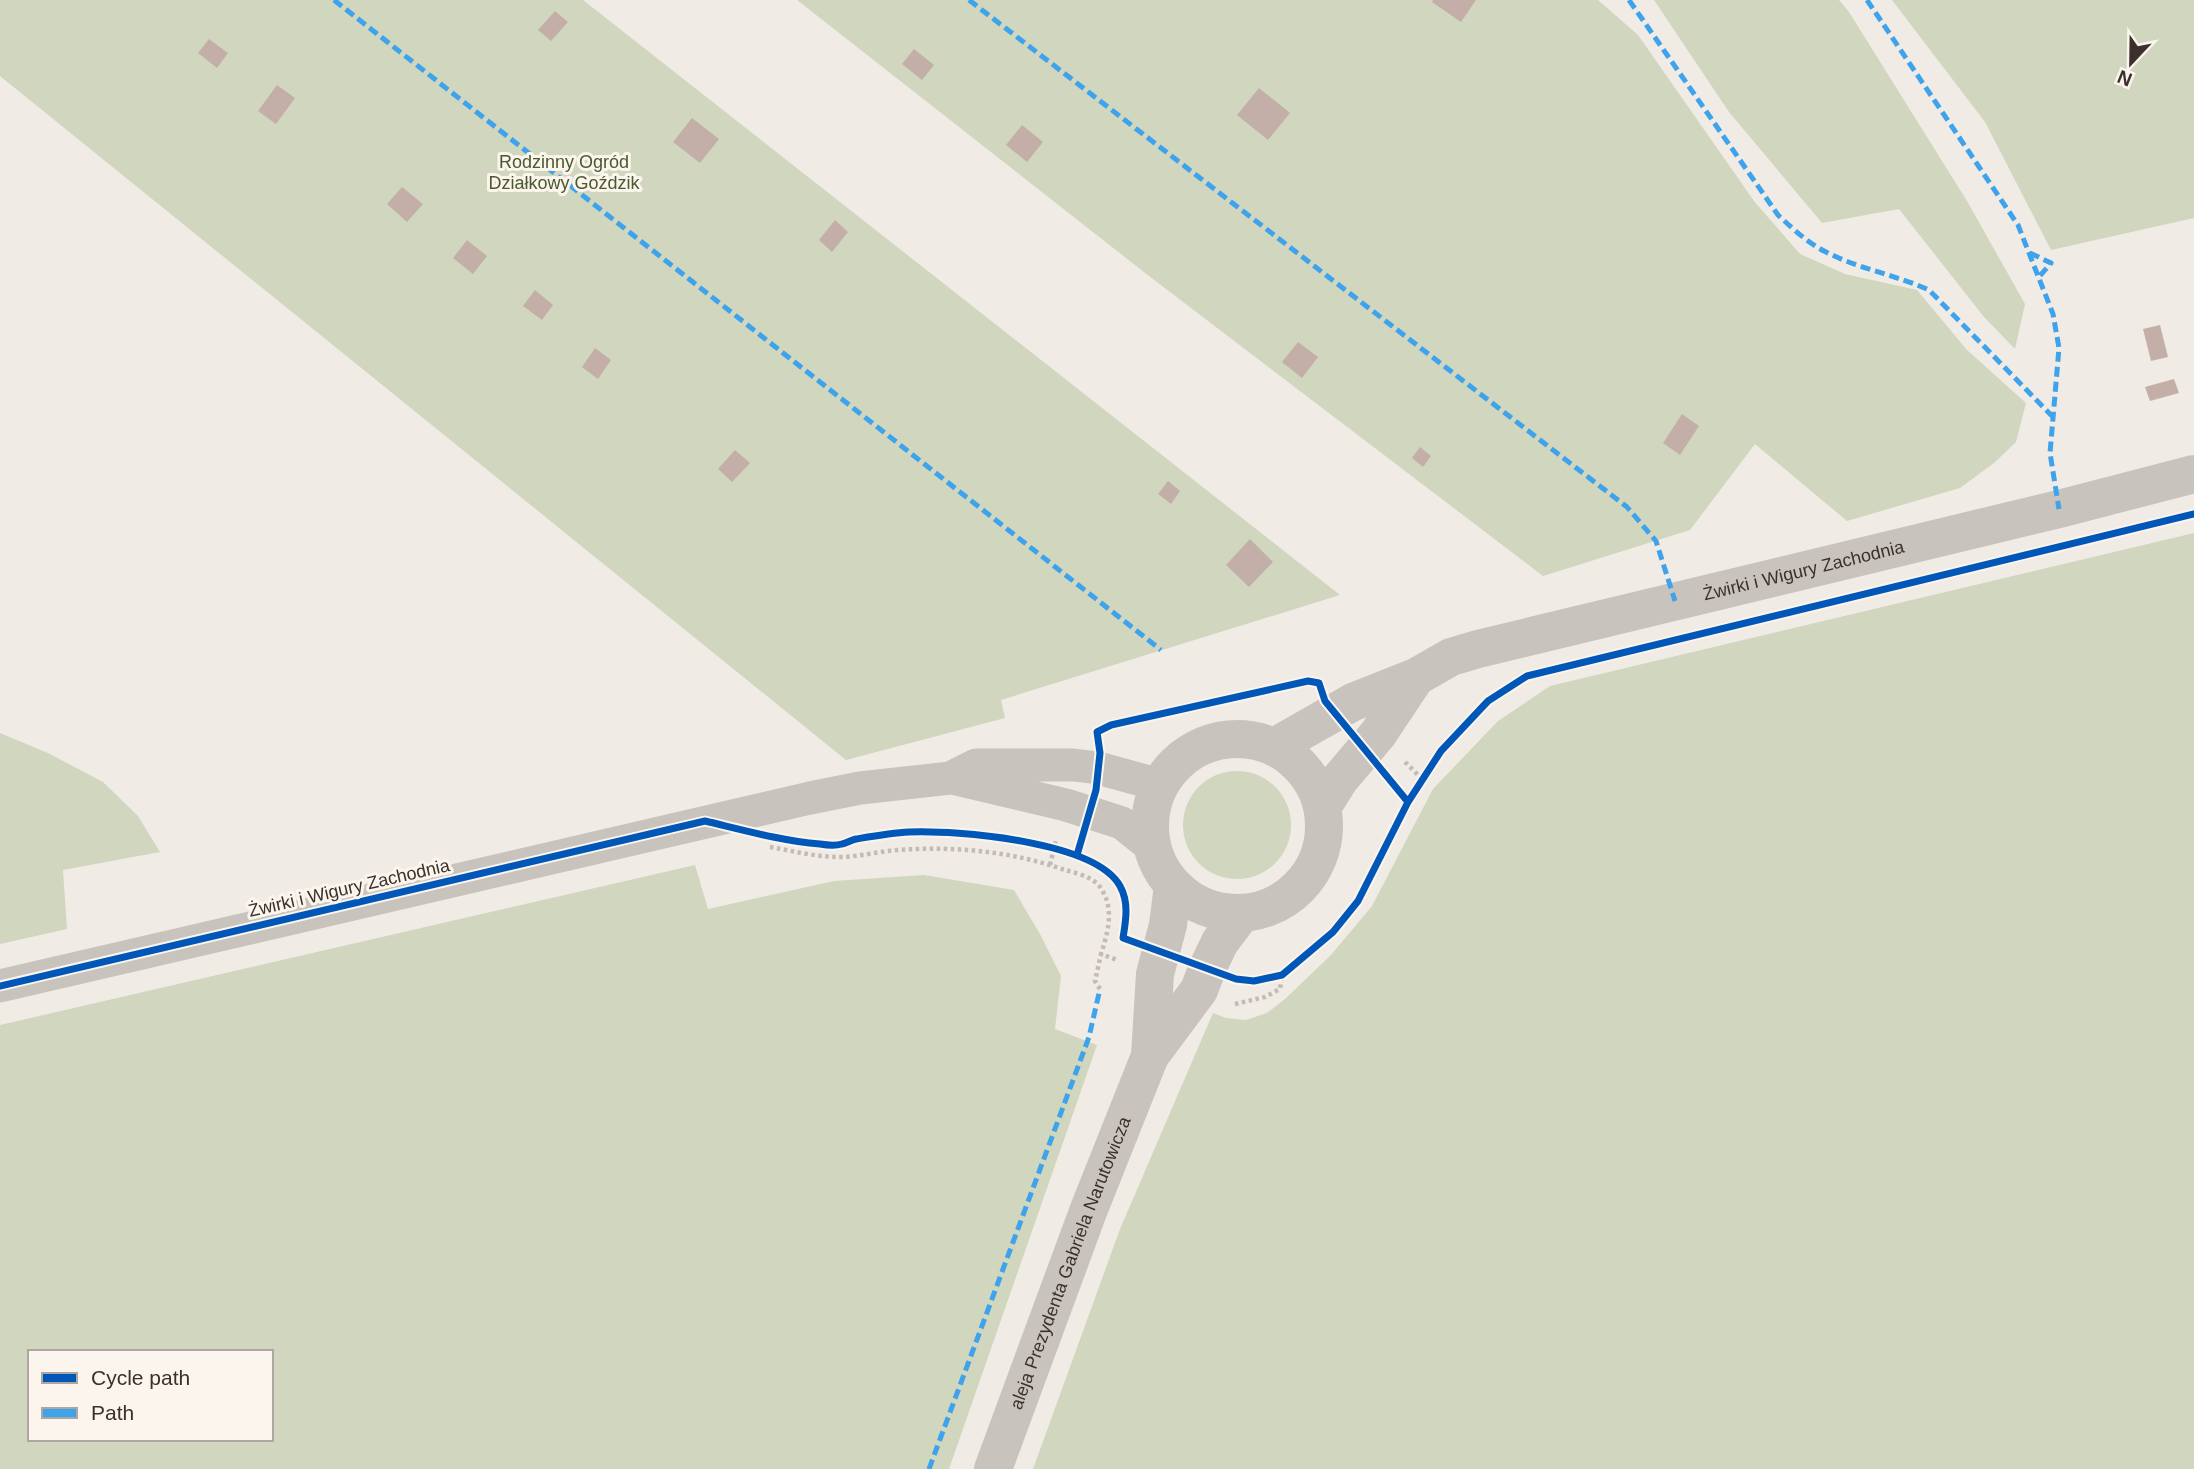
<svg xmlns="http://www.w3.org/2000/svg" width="2194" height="1469" viewBox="0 0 2194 1469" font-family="Arial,sans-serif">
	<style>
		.green { fill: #d1d6bf; fill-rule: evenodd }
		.building { fill: #c3afa7 }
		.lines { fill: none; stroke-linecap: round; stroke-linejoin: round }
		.path { stroke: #c2bbb6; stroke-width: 4.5; stroke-dasharray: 3.5 3.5; stroke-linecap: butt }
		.minor { stroke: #c9c3be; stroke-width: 33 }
		.tertiary { stroke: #c9c3be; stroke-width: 38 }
		.quiet { stroke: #3fa3eb; stroke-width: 5; stroke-dasharray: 10 5; stroke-linecap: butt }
		.cycleway-casing { stroke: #fbf5ee; stroke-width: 11 }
		.cycleway { stroke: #0057b8; stroke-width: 7 }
		.labels { text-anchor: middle; stroke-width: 6; stroke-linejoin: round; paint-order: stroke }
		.park-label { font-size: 18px; fill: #4a5a2e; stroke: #fbf5ee }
		.street-label { font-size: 18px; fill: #3b302b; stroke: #fbf5ee }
	</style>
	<rect width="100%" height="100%" fill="#f0ebe5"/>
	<path class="green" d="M0 0H583L1340 595 1001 700 1005 718 846 760 0 76Z
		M797 0H1598L1638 35 1754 201 1800 254 1845 274 1917 290 1967 350 2026 403 2016 442 1994 463 1960 488 1847 521 1755 444 1690 530 1543 576 1149 276Z
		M1654 0H1839L1849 12 1967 201 2025 304 2015 349 1984 317 1899 209 1822 223 1729 112Z
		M1892 0H2194V218L2051 250 1985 122Z
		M2194 533V1469H1033L1120 1229 1213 1013 1226 1018 1246 1020 1267 1013 1285 999 1331 955 1372 906 1433 789 1498 721 1550 686Z
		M0 733 50 754 103 782 138 816 160 852 63 870 67 929 0 944Z
		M1183 825a54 54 0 1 1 108 0a54 54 0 1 1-108 0Z
		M695 865 708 909 834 881 924 875 1014 890 1040 934 1061 976 1055 1029 1097 1045 949 1469H0V1025ZM30 1352H271V1439H30Z"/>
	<path class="building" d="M1433 0H1476L1461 22 1432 2Z
		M555 11 568 22 551 41 538 30Z
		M209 39 228 53 217 68 198 53Z
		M914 49 934 65 922 80 902 64Z
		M277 85 295 98 276 124 258 111Z
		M1259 88 1290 113 1268 140 1237 115Z
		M692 118 719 139 700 163 673 142Z
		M1022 125 1043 142 1027 162 1006 145Z
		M402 187 423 204 407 222 387 204Z
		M835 220 848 232 832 252 819 240Z
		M467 240 487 256 473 274 453 258Z
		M535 290 553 305 542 320 523 306Z
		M2160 325 2168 357 2151 361 2143 329Z
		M1298 342 1318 357 1302 378 1282 362Z
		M595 348 611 360 598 379 582 367Z
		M2174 379 2179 393 2150 401 2145 387Z
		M1682 414 1699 426 1680 455 1663 443Z
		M1420 447 1431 456 1423 467 1412 458Z
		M735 450 750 463 732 482 718 469Z
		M1168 481 1180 491 1171 504 1158 494Z
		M1250 539 1273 562 1249 587 1226 565Z"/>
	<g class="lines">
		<path class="path" d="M1405 762 1422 779
			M770 847C793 851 816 857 839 857 859 857 879 851 898 850 953 846 1010 851 1062 869 1075 873 1092 876 1100 887 1115 908 1108 932 1101 954L1117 960
			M1050 865 1056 840
			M1100 989 1095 981 1101 954
			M1235 1004 1265 997 1280 989 1282 975"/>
		<path class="minor" d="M952 778 1066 805 1122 823 1152 847
			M0 986 810 798 860 788 950 778 976 765H1074L1098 768 1160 785"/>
		<g class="tertiary">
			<circle cx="1237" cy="826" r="87"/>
			<path id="s1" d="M1274 747 1353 702 1416 677 1451 657 1478 649 2059 509 2194 474"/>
			<path d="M1323 806 1340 779 1378 734 1416 677"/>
			<path d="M1150 1056 1155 974 1168 925 1173 886"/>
			<path id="s2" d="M993 1469 1089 1209 1150 1056 1199 990 1207 969 1220 942 1241 914"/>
		</g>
		<path class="quiet" d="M334 0 1161 650
			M969 0 1627 507 1656 541 1675 601
			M1629 0 1778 215C1793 229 1808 243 1826 252 1859 269 1896 275 1929 290L2052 416
			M1867 0 2018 225 2053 314 2059 348 2050 453 2059 509
			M2030 253 2051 263 2039 277
			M929 1469 1089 1037 1100 989"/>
		<defs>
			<path id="cycleway" d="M1077 855 1096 790 1100 753 1097 732 1111 725 1308 681 1319 683 1325 701 1408 802
				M0 986 705 821C743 830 782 841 820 844 826 845 835 846 842 844 847 843 851 840 856 839 874 836 891 833 909 832 957 830 1095 841 1120 886 1129 902 1126 920 1123 938L1236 979 1254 981 1282 975 1333 932 1358 901 1408 802 1441 751 1488 701 1527 676 2194 514"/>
		</defs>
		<use href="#cycleway" class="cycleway-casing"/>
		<use href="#cycleway" class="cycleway"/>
	</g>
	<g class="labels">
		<g class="park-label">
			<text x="564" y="168">Rodzinny Ogród<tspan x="564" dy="21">Działkowy Goździk</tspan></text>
		</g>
		<g class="street-label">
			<text dy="6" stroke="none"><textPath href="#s1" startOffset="562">Żwirki i Wigury Zachodnia</textPath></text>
			<text transform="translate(349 888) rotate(-13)" y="6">Żwirki i Wigury Zachodnia</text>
			<text dy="6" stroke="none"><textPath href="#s2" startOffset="220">aleja Prezydenta Gabriela Narutowicza</textPath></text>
		</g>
	</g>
	<rect x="28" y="1350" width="245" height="91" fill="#fbf5ee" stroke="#aea6a0" stroke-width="2"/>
	<rect x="42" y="1373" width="35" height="10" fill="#0057b8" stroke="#aea6a0" stroke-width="2"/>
	<text x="91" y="1385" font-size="21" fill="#3b302b">Cycle path</text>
	<rect x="42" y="1408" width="35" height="10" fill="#3fa3eb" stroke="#aea6a0" stroke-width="2"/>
	<text x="91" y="1420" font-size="21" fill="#3b302b">Path</text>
	<g transform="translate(2131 63) rotate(202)" stroke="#fbf5ee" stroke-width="5" paint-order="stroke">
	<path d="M0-5L12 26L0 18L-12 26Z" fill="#3b302b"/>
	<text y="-10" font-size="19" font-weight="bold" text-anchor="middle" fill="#3b302b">N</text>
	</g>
</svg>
